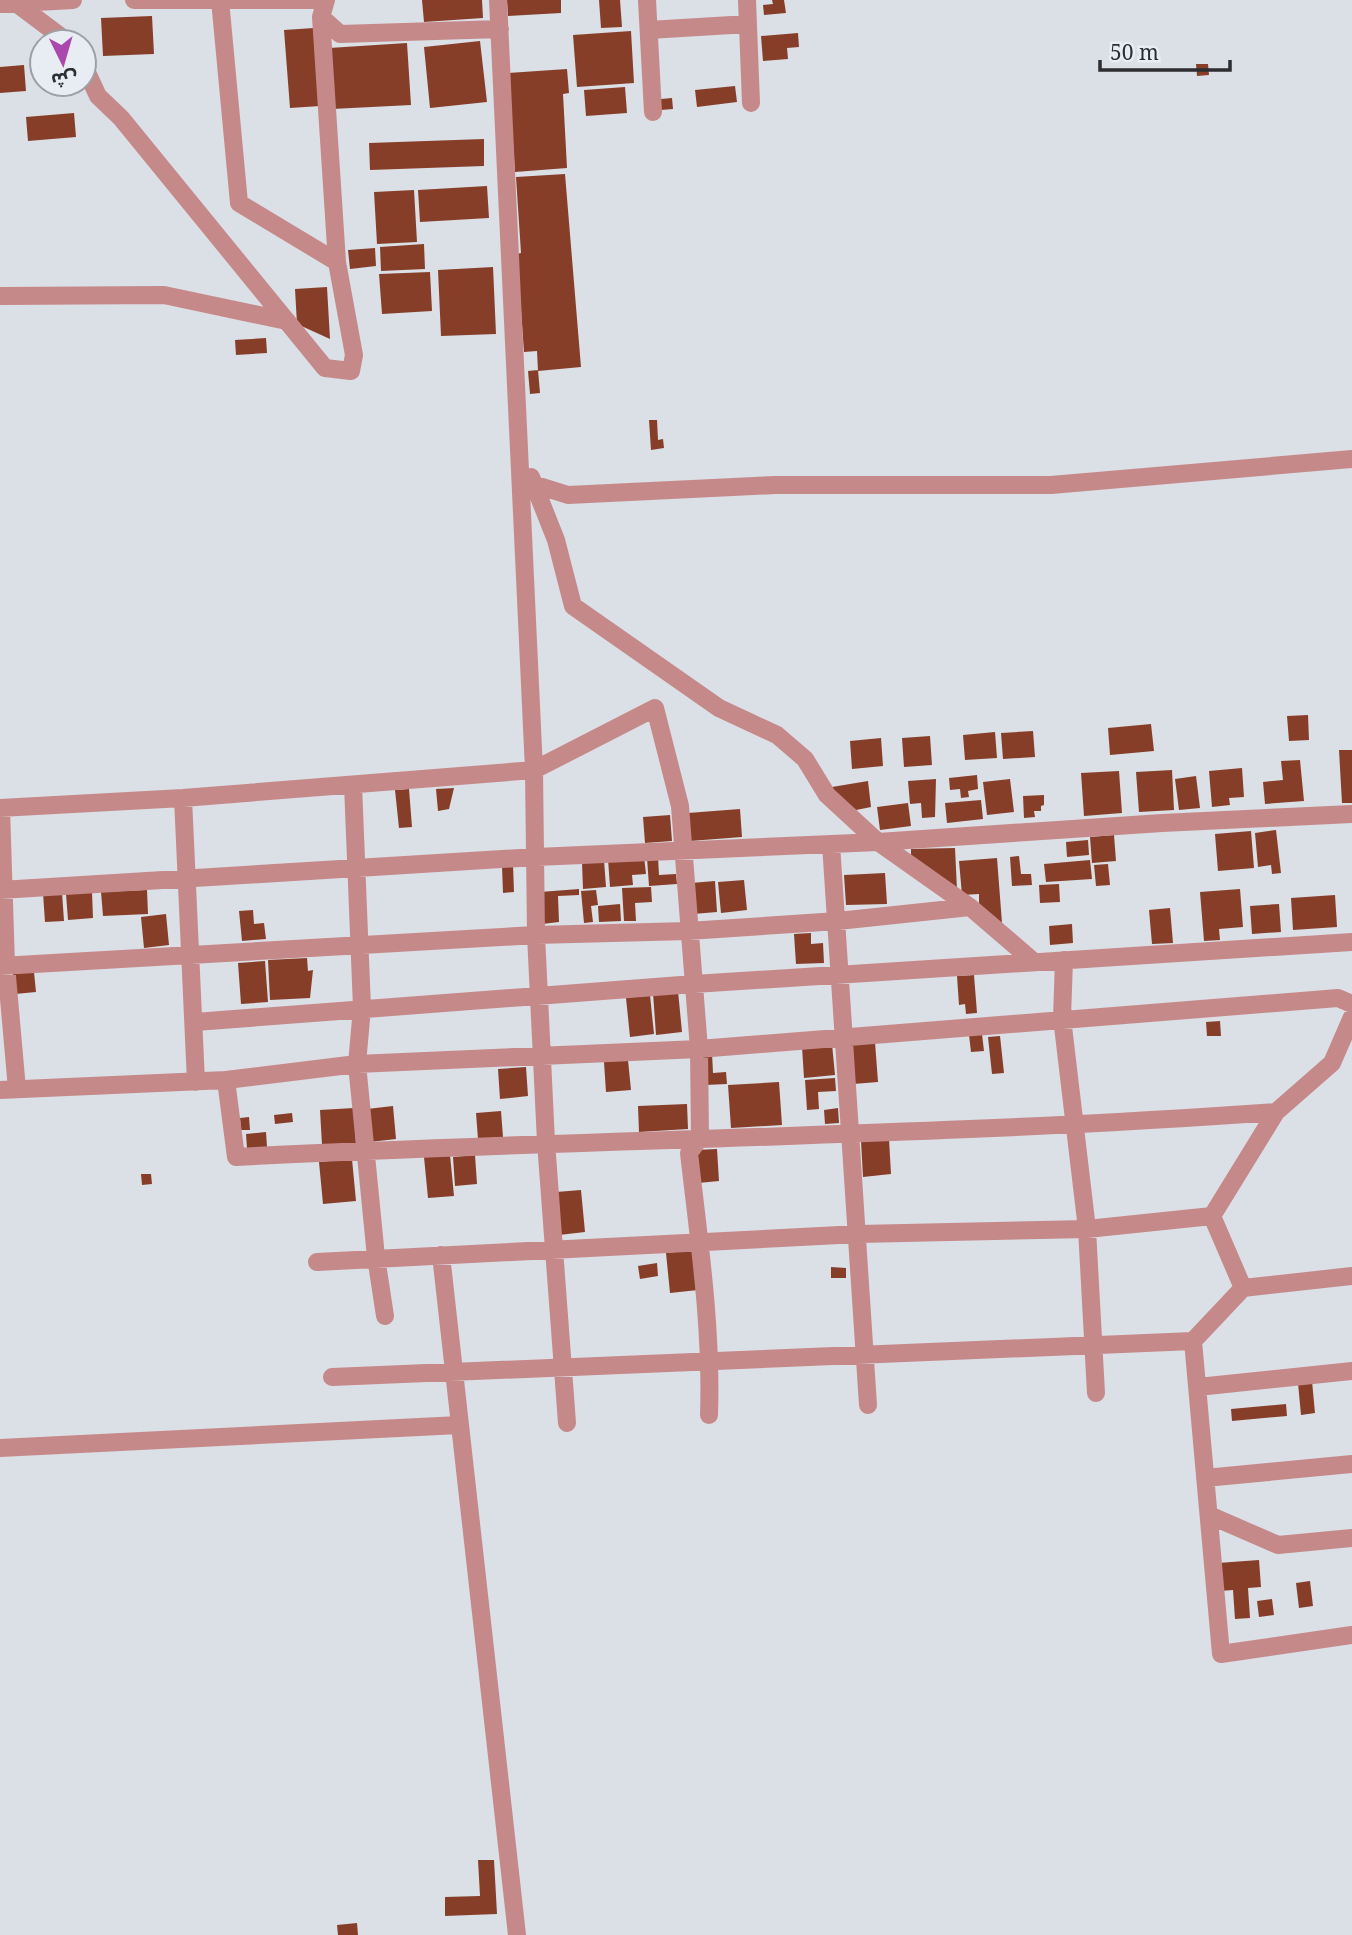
<svg xmlns="http://www.w3.org/2000/svg" width="1352" height="1935" viewBox="0 0 1352 1935" font-family="'Noto Serif','Noto Sans Arabic',serif">
	<style>
		.building { fill: #873e29 }
		.lines { fill: none; stroke-linecap: round; stroke-linejoin: round }
		.minor { stroke: #c6898a; stroke-width: 18 }
	</style>
	<rect width="100%" height="100%" fill="#dbdfe6"/>
	<path class="building" d="M422 0H482L483 18 424 22Z
		M507 0H561V13L508 16Z
		M599 0H620L622 27 601 28Z
		M772 0H784L786 13 764 15 763 5 773 4Z
		M152 16 154 54 103 56 101 18Z
		M314 28 320 106 290 108 284 30Z
		M631 31 634 83 577 87 573 35Z
		M798 33 799 47 787 48 788 59 763 61 761 36Z
		M480 41 487 102 430 108 424 47Z
		M407 43 411 105 332 109 329 48Z
		M1196 64H1208L1209 75 1197 76Z
		M24 65 26 91 0 93V67Z
		M567 69 569 93 563 94 567 168 515 172 508 73Z
		M735 86 737 102 697 107 695 90Z
		M625 87 627 113 586 116 584 90Z
		M672 98 673 109 661 110V99Z
		M74 113 76 137 28 141 26 117Z
		M484 139V166L370 170 369 143Z
		M565 174 581 367 538 371 537 351 524 352 517 254 521 253 516 177Z
		M487 186 489 218 420 222 418 190Z
		M414 190 417 242 377 244 374 192Z
		M424 244 425 269 381 271 380 247Z
		M375 248 376 266 350 269 348 250Z
		M493 267 496 334 441 336 438 270Z
		M430 272 432 311 382 314 379 274Z
		M327 287 330 339 297 324 295 289Z
		M266 338 267 353 236 355 235 340Z
		M538 370 540 393 530 394 528 371Z
		M649 420H657L658 440 663 439 664 448 651 450Z
		M1308 715 1309 740 1289 741 1287 716Z
		M1151 724 1154 751 1110 755 1108 728Z
		M1033 731 1035 757 1003 759 1001 733Z
		M995 732 997 758 965 760 963 735Z
		M930 736 932 765 904 767 902 738Z
		M881 738 883 766 852 769 850 741Z
		M1339 750H1352V803H1342Z
		M1300 760 1304 801 1265 804 1263 782 1283 780 1281 761Z
		M1242 768 1244 797 1229 798 1230 805 1212 807 1209 771Z
		M1172 770 1174 810 1139 812 1136 772Z
		M1119 771 1122 813 1084 816 1081 773Z
		M977 775 978 789 968 791 969 797 961 798 960 789 950 790 949 778Z
		M1196 776 1200 808 1179 810 1175 779Z
		M936 779 935 817 922 818 921 803 910 804 908 781Z
		M1010 779 1014 812 987 815 983 782Z
		M868 781 871 807 856 810 833 796 832 787Z
		M454 788 449 809 438 811 436 789Z
		M409 789 412 827 399 828 395 790Z
		M1044 795V805L1041 806V811H1034L1035 817 1024 818 1023 796Z
		M981 800 983 819 947 823 945 803Z
		M908 803 911 826 880 830 877 807Z
		M740 809 742 837 690 841 688 813Z
		M670 815 672 841 645 843 643 817Z
		M1276 830 1281 873 1272 874 1271 865 1258 867 1255 833Z
		M1251 831 1254 868 1218 871 1215 834Z
		M1114 835 1116 861 1092 863 1090 837Z
		M1088 840 1089 855 1067 857 1066 842Z
		M955 848 957 890 911 860V849Z
		M644 856 646 874 632 875 633 885 610 887 608 859Z
		M1019 856 1021 874H1031L1032 885 1012 886 1010 857Z
		M658 857 659 875 676 874 677 884 649 886 647 858Z
		M997 858 1002 923 979 905V894L962 895 959 861Z
		M604 860 606 887 583 889 582 862Z
		M1090 860 1092 879 1046 882 1044 864Z
		M1108 864 1110 885 1096 886 1094 865Z
		M513 865 514 892 503 893 502 866Z
		M885 873 887 904 846 905 844 875Z
		M744 880 747 910 721 913 718 882Z
		M715 881 717 912 693 914 691 883Z
		M1059 884 1060 902 1040 903 1039 885Z
		M651 887 652 902 635 903 636 921H624L622 888Z
		M579 889V895L558 896 559 922 542 924 540 892Z
		M1240 889 1243 927 1219 929 1220 940 1204 941 1200 892Z
		M147 890 148 914 103 916 101 892Z
		M596 890 598 905 591 906 593 922 584 923 581 891Z
		M62 892 64 921 45 922 43 893Z
		M92 892 93 918 68 920 66 894Z
		M1335 895 1337 927 1293 930 1291 898Z
		M620 904 621 921 599 922 598 906Z
		M1279 904 1281 932 1252 934 1250 906Z
		M1170 908 1173 943 1152 944 1149 910Z
		M253 910 254 924 264 923 266 939 242 941 239 911Z
		M166 914 169 945 144 948 141 917Z
		M1072 924 1073 943 1050 945 1049 926Z
		M811 933V944L823 943 824 963 796 964 794 934Z
		M307 958 308 971 313 970 310 998 270 1000 268 960Z
		M265 961 268 1002 241 1004 238 963Z
		M34 972 36 992 15 994 13 974Z
		M974 975 977 1013 966 1014 965 1004 959 1005 957 976Z
		M678 991 682 1032 656 1035 653 993Z
		M650 995 654 1034 630 1037 626 998Z
		M1220 1021 1221 1036H1207L1206 1022Z
		M982 1034 984 1051 971 1052 969 1035Z
		M1000 1036 1004 1073 992 1074 988 1037Z
		M875 1042 878 1082 853 1084 850 1044Z
		M832 1044 835 1075 804 1078 802 1047Z
		M712 1053 713 1073 726 1072 727 1084 705 1085 703 1054Z
		M628 1060 631 1090 606 1092 604 1062Z
		M526 1067 528 1096 500 1099 498 1069Z
		M835 1078 836 1091 818 1092 819 1109 807 1110 805 1080Z
		M779 1082 782 1125 731 1128 728 1085Z
		M687 1104 688 1129 639 1132 638 1106Z
		M393 1106 396 1139 370 1142 367 1109Z
		M354 1108 356 1143 322 1145 320 1110Z
		M838 1108 839 1123 825 1124 824 1110Z
		M501 1111 503 1137 478 1139 476 1113Z
		M292 1113 293 1122 275 1124 274 1115Z
		M249 1117 250 1130H241L240 1118Z
		M266 1132 267 1147 247 1149 246 1134Z
		M889 1139 891 1174 863 1177 861 1141Z
		M717 1149 719 1181 698 1183 696 1150Z
		M450 1155 454 1196 428 1198 424 1157Z
		M475 1155 477 1184 455 1186 453 1157Z
		M352 1159 356 1201 323 1204 319 1162Z
		M141 1174H151L152 1184 142 1185Z
		M581 1190 585 1232 559 1235 556 1192Z
		M694 1250 698 1290 670 1293 666 1253Z
		M657 1263 658 1276 640 1279 638 1266Z
		M831 1267 846 1268V1278H831Z
		M1312 1381 1315 1413 1301 1415 1298 1383Z
		M1286 1404 1287 1416 1232 1421 1231 1409Z
		M1259 1560 1261 1587 1248 1588 1250 1618 1235 1619 1233 1590 1220 1591 1218 1563Z
		M1310 1581 1313 1606 1299 1608 1296 1583Z
		M1272 1599 1274 1615 1259 1617 1257 1601Z
		M478 1860H494L497 1914 445 1916V1897L480 1896Z
		M357 1923 358 1935H338L337 1925Z"/>
	<g class="lines">
		<path class="minor" d="M134 0H318
			M220 0 239 203 337 262
			M498 0 534 770 536 935 546 1142 567 1423
			M647 0 653 112
			M747 0 751 103
			M16 3 68 42
			M0 4 73 0
			M321 17 340 34 500 29
			M649 30 748 24
			M84 66 98 96 121 118 325 368 351 371 354 355 337 262 321 17 326 0
			M0 296 164 295 287 321
			M531 477 556 540 573 606 719 708 777 735 805 759 827 795 878 842 970 907 1033 961
			M533 484 568 495 775 485H1051L1352 459
			M353 785 362 1008 357 1064 376 1257 385 1316
			M183 798 196 1082
			M0 808 183 798 534 770 655 708 680 806 699 1049 700 1138 689 1153C699 1241 712 1327 709 1415
			M1 808 6 965 17 1089
			M831 844 868 1405
			M0 890 536 857 878 842 1162 823 1352 814
			M1064 960 1062 1018 1087 1229 1096 1393
			M0 966 536 935 688 931 838 921 970 907
			M195 1022 694 984 1352 942
			M226 1080 236 1157C582 1139 930 1137 1276 1112
			M0 1090 226 1080 357 1064 699 1049 1338 998 1352 1004
			M441 1255 517 1935
			M317 1262 859 1234 1087 1229 1212 1216
			M1243 1288 1212 1216 1276 1112 1332 1063 1352 1017
			M1193 1341 1221 1654 1352 1635
			M332 1377 1193 1341 1243 1288 1352 1276
			M1198 1387 1352 1371
			M0 1448 459 1425
			M1205 1478 1352 1464
			M1209 1515 1278 1545 1352 1538"/>
	</g>
	<g transform="translate(63 63) rotate(175)"><circle r="33" fill="#e8edf3" stroke="#9da1a5" stroke-width="2"/>
	<path d="M0-5L12 26L0 18L-12 26Z" fill="#ab48ae"/>
	<text y="-10" font-size="19" font-weight="bold" text-anchor="middle" fill="#2c2e31">ش</text>
	</g>
	<path d="M1100 60v10h130v-10" fill="none" stroke="#2c2e31" stroke-width="3.5"/>
	<text x="1110" y="60" font-size="21" fill="#2c2e31" stroke="#e8edf3" stroke-width="5" paint-order="stroke">50 m</text>
</svg>
